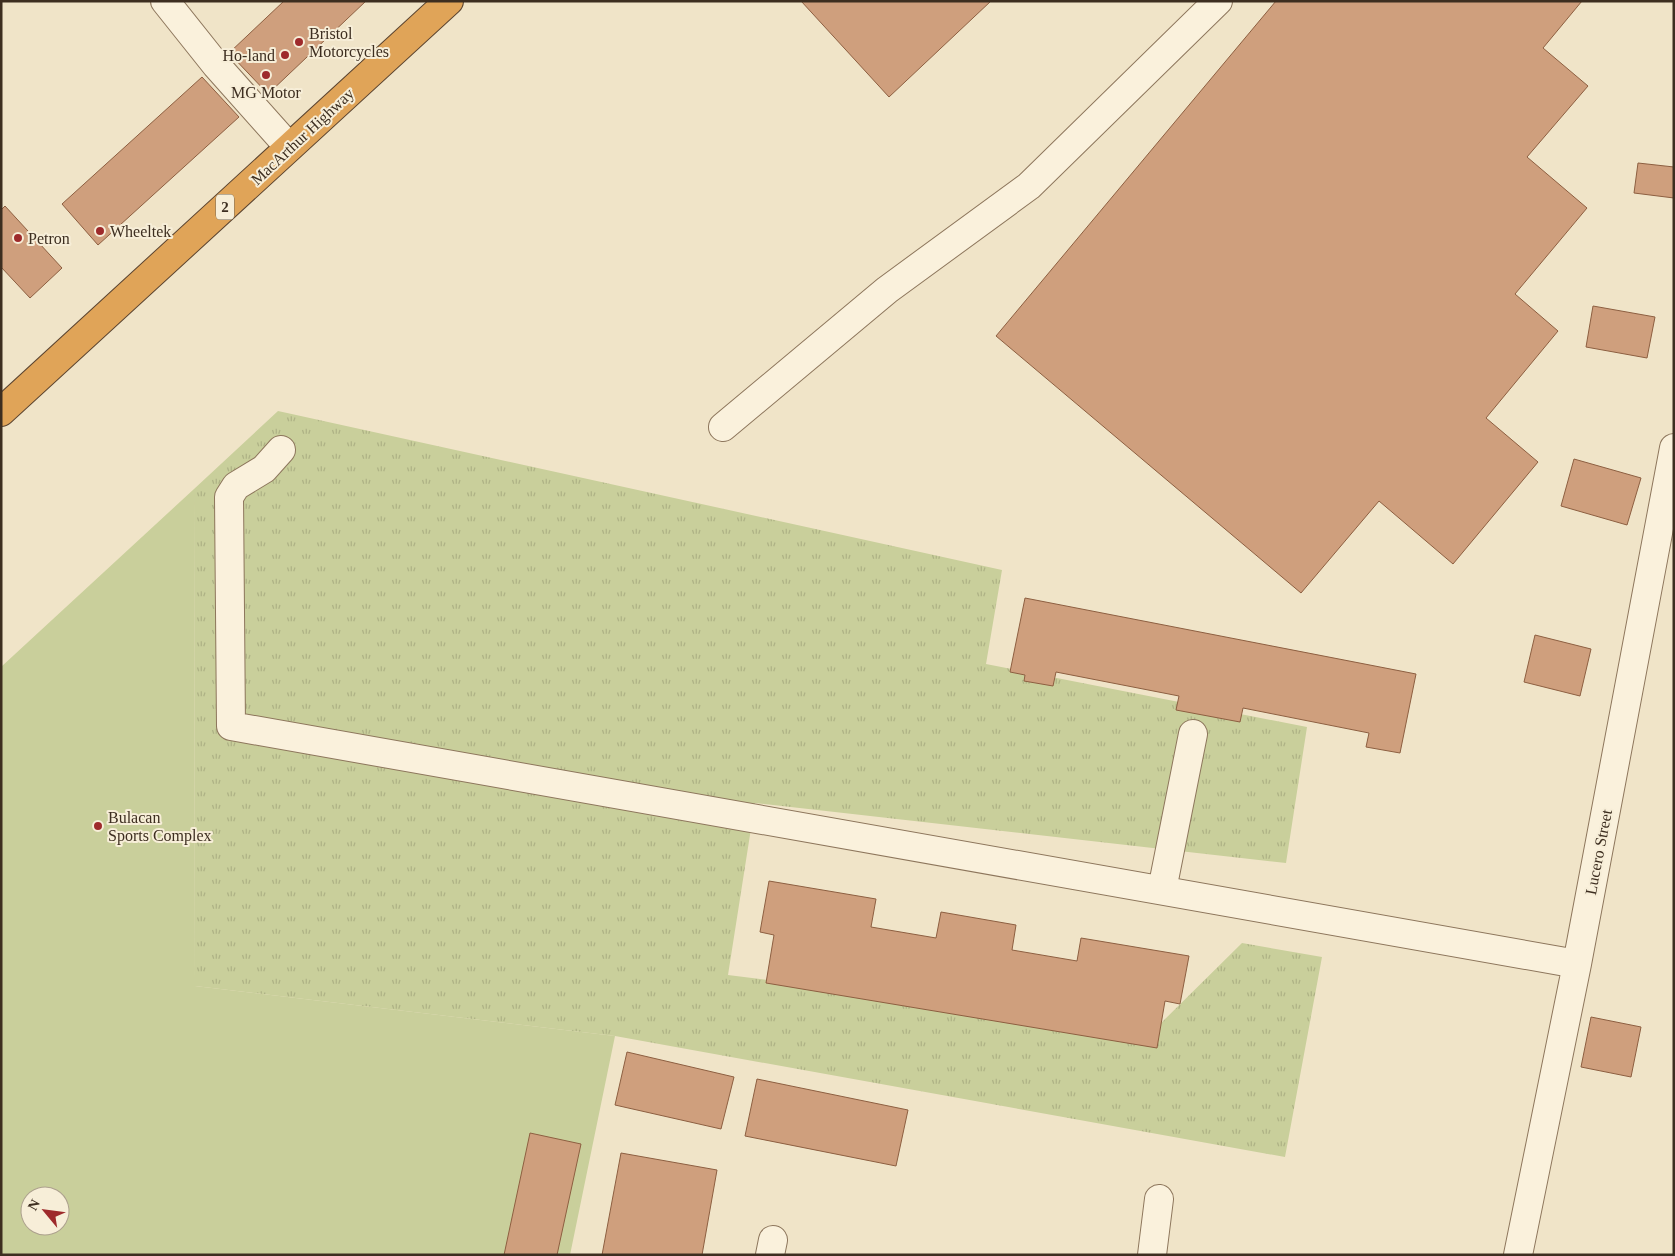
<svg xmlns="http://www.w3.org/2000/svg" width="1675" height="1256" viewBox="0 0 1675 1256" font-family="Georgia,serif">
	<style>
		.grass { fill: url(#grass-tufts) }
		.pitch { fill: #c9cf9b; fill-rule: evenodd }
		.building { fill: #cf9f7d; stroke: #8d5f41 }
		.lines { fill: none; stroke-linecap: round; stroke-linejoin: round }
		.minor-casing { stroke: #8d765c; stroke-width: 30 }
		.highway-casing { stroke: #5b4430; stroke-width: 30 }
		.minor { stroke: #faf1dc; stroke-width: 28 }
		.highway { stroke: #e0a458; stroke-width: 28 }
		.poi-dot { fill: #9e2a2b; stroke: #f7eed8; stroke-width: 2 }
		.labels { text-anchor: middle; stroke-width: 4; stroke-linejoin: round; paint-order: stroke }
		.shield { fill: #f7eed8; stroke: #756857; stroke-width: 1 }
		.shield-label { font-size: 15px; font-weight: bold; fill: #3d2e20 }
		.poi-label { font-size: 16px; fill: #3d2e20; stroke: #f7eed8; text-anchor: start }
		.street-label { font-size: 16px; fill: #3d2e20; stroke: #f7eed8 }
	</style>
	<defs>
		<pattern id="grass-tufts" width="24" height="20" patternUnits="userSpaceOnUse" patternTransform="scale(1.25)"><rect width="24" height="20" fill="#c9cf9b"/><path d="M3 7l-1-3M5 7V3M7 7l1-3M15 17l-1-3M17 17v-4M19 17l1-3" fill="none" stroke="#aeb285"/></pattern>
	</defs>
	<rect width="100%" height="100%" fill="#f0e4c8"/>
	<path class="grass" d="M278 411 1002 570 986 664 1307 727 1286 863 755 803 728 975 1156 1028 1242 943 1322 957 1285 1157 615 1036 195 986 194 489Z"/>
	<path class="pitch" d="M194 489 195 986 615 1036 570 1255H1V667ZM30 1196H60V1226H30Z"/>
	<path class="building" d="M284 1H366L268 94 229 53Z
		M801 1H991L889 97Z
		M1276 1H1582L1543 48 1588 86 1527 157 1587 208 1515 294 1558 331 1486 418 1538 462 1453 564 1379 501 1301 593 996 336Z
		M202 77 239 117 98 245 62 204Z
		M1638 163 1674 167V198L1634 193Z
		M5 206 62 268 30 298 1 267V210Z
		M1593 306 1655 317 1647 358 1586 347Z
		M1574 459 1641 478 1627 525 1561 506Z
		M1025 598 1416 674 1400 753 1366 747 1369 733 1243 708 1240 722 1176 710 1179 696 1056 672 1053 686 1024 681 1025 675 1010 672Z
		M1535 635 1591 649 1580 696 1524 682Z
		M769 881 876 899 871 927 936 938 941 912 1016 925 1012 950 1077 961 1081 938 1189 956 1180 1004 1165 1001 1157 1048 766 983 774 935 760 932Z
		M1591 1017 1641 1027 1631 1077 1581 1067Z
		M627 1052 734 1077 721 1129 615 1105Z
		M757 1079 908 1110 896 1166 745 1136Z
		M530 1133 581 1144 557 1255H504Z
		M621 1153 717 1170 702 1255H602Z"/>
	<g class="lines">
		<defs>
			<path id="minor" d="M165 1 216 65 289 147
				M723 427 887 290 1029 186 1218 1
				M281 450 264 469 236 486 229 497 231 726 1577 964
				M1162 890 1193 734
				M770 1255 773 1240
				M1152 1255 1159 1199
				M1518 1255 1577 964 1674 448"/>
			<path id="highway" d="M1 412 449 1"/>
		</defs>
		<use href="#minor" class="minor-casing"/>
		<use href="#highway" class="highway-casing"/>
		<use href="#minor" class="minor"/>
		<use href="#highway" class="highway"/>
	</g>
	<g class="poi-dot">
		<circle cx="299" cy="42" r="5"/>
		<circle cx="285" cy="55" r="5"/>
		<circle cx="266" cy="75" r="5"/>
		<circle cx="100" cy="231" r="5"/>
		<circle cx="18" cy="238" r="5"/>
		<circle cx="98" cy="826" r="5"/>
	</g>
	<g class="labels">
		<rect class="shield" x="216" y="194.5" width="18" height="25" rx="4"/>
		<g class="shield-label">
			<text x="225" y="212">2</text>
		</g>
		<g class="poi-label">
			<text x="309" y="39">Bristol<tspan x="309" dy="18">Motorcycles</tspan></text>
			<text x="275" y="61" text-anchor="end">Ho-land</text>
			<text x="266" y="98" text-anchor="middle">MG Motor</text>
			<text x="110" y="237">Wheeltek</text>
			<text x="28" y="244">Petron</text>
			<text x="108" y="823">Bulacan<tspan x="108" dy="18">Sports Complex</tspan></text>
		</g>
		<g class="street-label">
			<text transform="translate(302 136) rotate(-43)" y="6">MacArthur Highway</text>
			<text transform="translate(1598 852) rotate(-79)" y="6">Lucero Street</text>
		</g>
	</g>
	<rect width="1675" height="1256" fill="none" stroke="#3d2e20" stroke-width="5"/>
	<g transform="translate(45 1211) rotate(299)"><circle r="24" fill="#f7eed8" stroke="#ada18e"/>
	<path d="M0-4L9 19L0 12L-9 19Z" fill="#9e2a2b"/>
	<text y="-8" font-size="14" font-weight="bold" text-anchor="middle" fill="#3d2e20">N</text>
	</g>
</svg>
